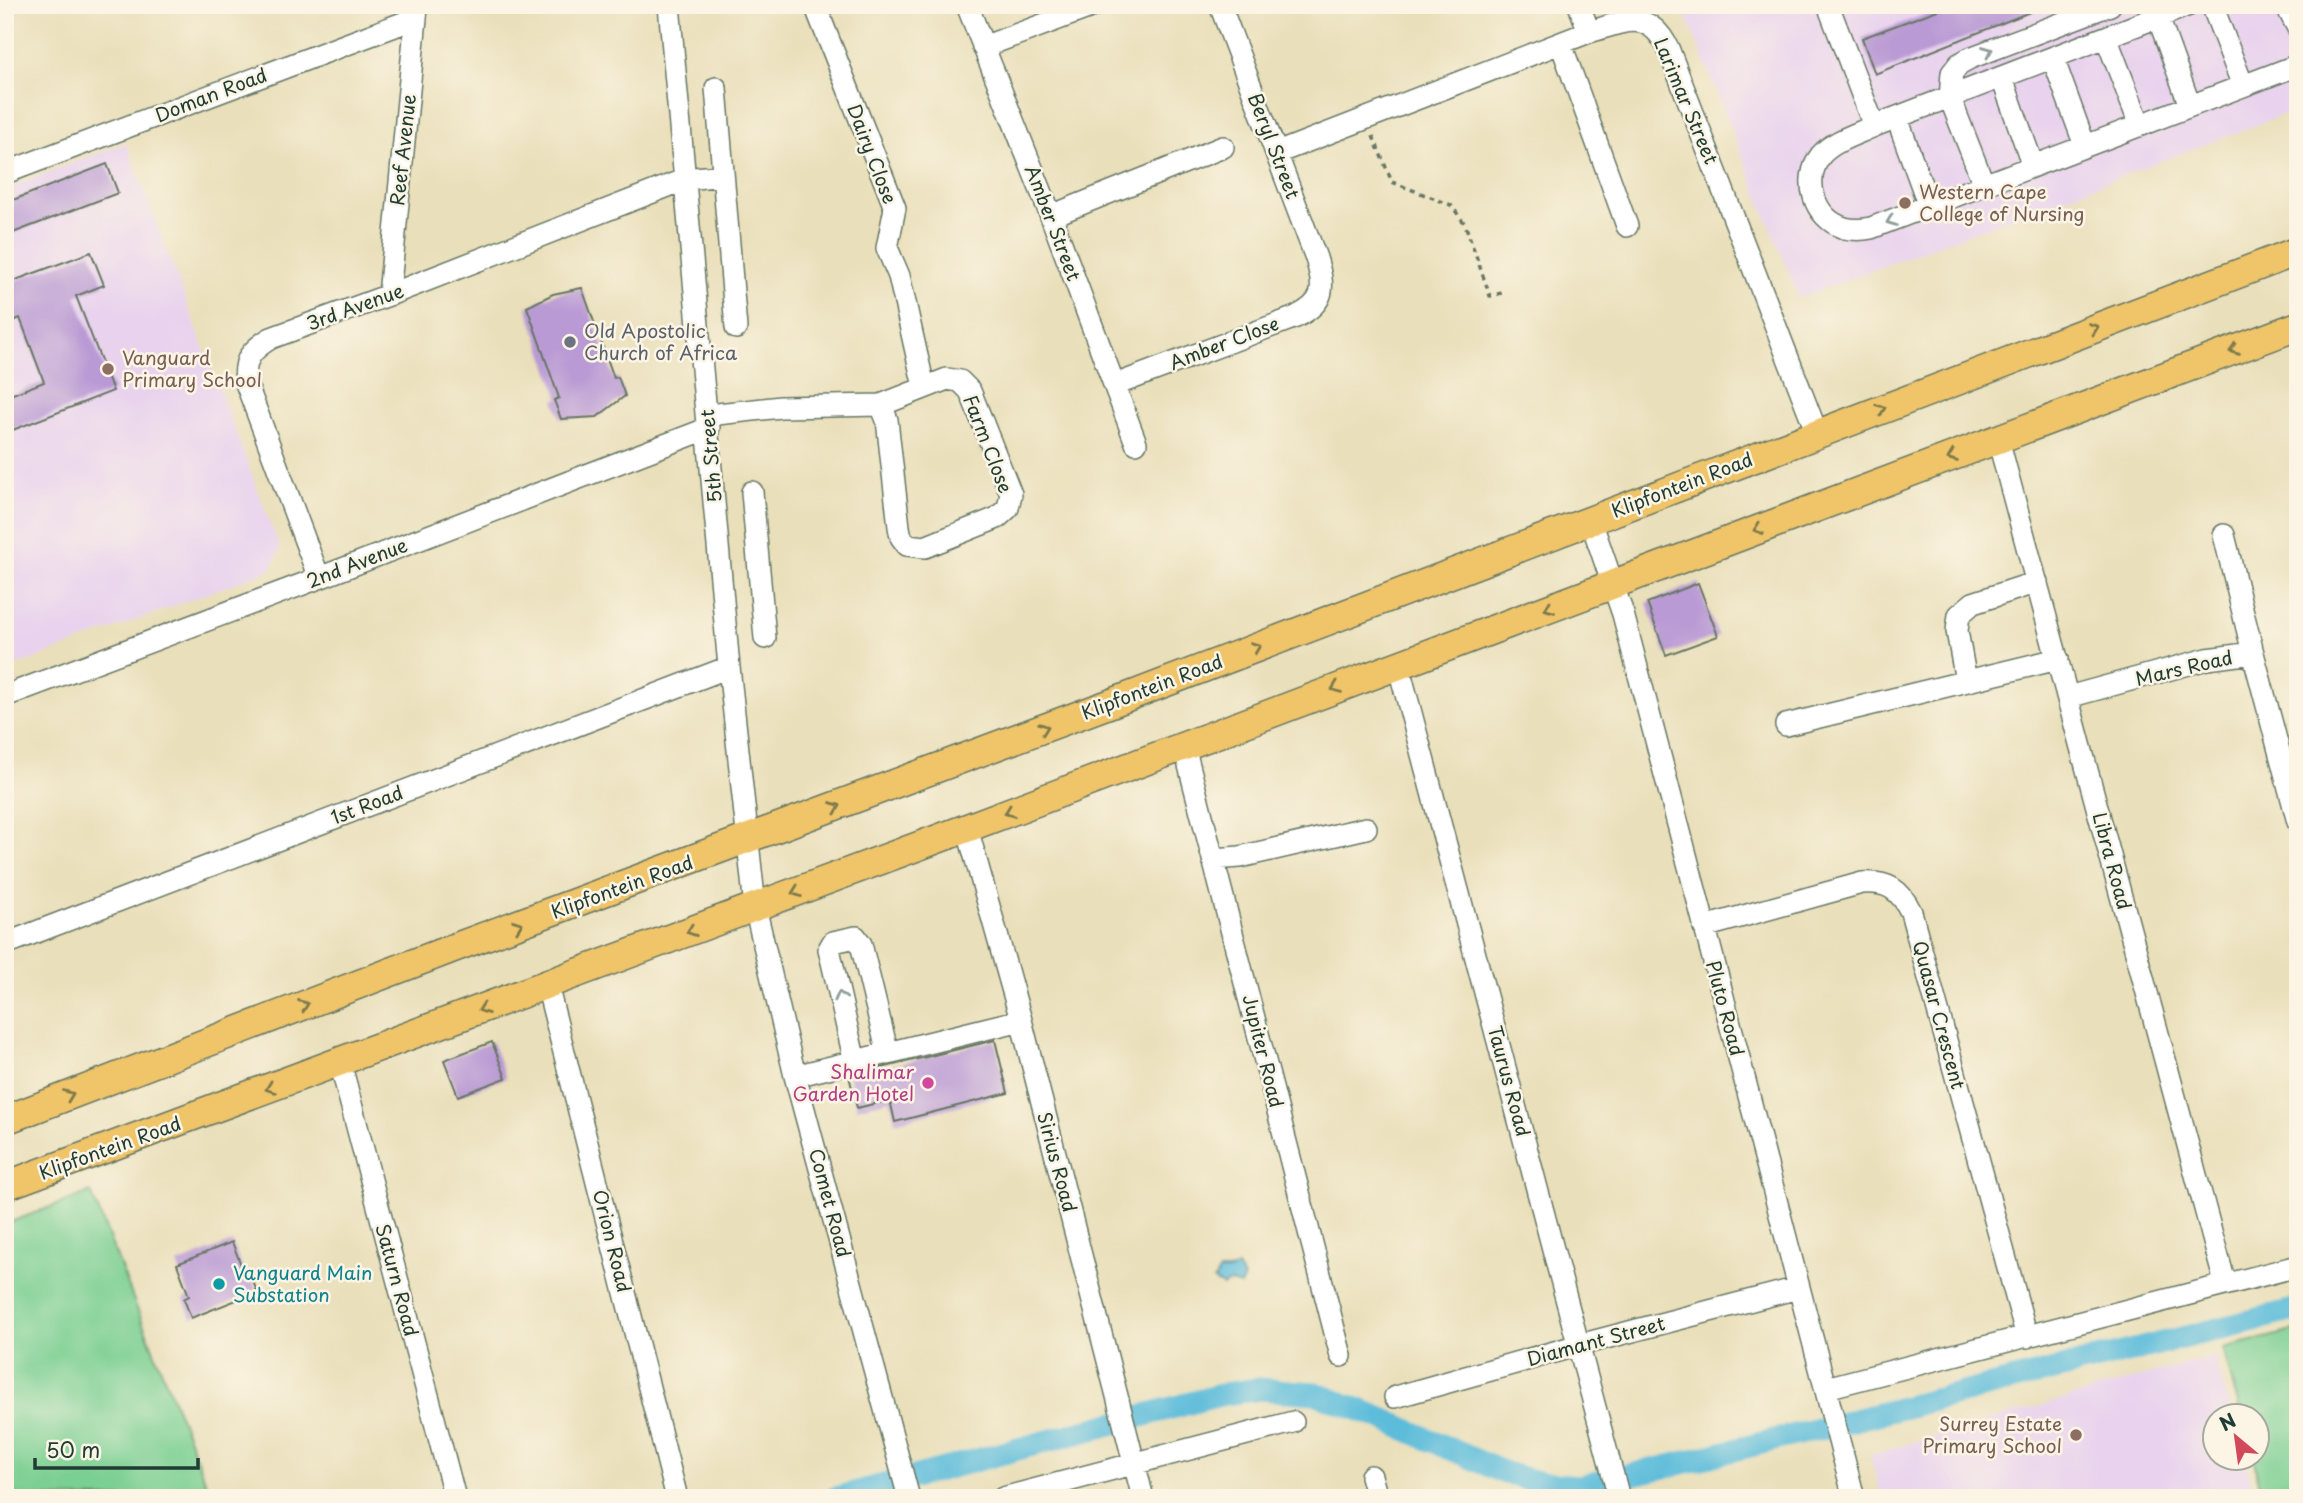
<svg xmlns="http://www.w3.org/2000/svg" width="2303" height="1503" viewBox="0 0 2303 1503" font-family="'Playpen Sans',sans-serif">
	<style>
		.built { fill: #e8d2ee }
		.green { fill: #7acf92; stroke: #4c8663; stroke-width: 2 }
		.water { fill: #5cbcda; stroke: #3e7c87; stroke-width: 2 }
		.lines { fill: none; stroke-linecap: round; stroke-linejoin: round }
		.canal { stroke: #5cbcda; stroke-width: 23 }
		.building { fill: #b99ad4 }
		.minor-casing { stroke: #667663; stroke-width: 24 }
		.major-casing { stroke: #667663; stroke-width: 31 }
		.path { stroke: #667663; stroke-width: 3.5; stroke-dasharray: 5 5; stroke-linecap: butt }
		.minor { stroke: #fff; stroke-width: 21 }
		.major { stroke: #f0c469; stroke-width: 28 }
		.oneway { stroke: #8f9e9a }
		.oneway2 { stroke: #7d7a4c }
		.education-dot { fill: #8d6e63; stroke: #fcf5e5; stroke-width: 2.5 }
		.worship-dot { fill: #6b7280; stroke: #fcf5e5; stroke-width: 2.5 }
		.hotel-dot { fill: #d1479c; stroke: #fcf5e5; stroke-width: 2.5 }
		.culture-dot { fill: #0f9aa8; stroke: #fcf5e5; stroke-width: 2.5 }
		.labels { text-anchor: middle; stroke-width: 5; stroke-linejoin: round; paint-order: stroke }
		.street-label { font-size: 19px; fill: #1f3d34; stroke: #fcf5e5 }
		.education-label { font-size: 19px; fill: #785e54; stroke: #fcf5e5; text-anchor: start }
		.worship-label { font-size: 19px; fill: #5b616d; stroke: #fcf5e5; text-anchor: start }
		.hotel-label { font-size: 19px; fill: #b23c85; stroke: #fcf5e5; text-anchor: end }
		.culture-label { font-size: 19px; fill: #0d838f; stroke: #fcf5e5; text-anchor: start }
	</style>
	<rect width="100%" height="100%" fill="#fcf5e5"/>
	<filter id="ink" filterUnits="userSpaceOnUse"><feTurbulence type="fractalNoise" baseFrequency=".0143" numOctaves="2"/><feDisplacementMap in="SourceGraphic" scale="14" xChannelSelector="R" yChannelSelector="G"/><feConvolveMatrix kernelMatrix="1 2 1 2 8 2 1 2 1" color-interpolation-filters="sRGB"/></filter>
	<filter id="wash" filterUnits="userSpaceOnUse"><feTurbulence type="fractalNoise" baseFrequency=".00686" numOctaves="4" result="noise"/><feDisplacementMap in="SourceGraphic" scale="28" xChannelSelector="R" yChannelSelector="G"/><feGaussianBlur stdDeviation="1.57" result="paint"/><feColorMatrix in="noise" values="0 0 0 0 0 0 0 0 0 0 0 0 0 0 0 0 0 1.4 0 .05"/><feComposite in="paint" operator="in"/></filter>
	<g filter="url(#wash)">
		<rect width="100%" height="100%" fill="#e9dfba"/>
		<path class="built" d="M1682 5H2298V109L1799 298Z
			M126 143 280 549 271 569 5 670V189Z
			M2214 1356 2232 1415 2216 1416V1458H2244L2256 1498H1882L1870 1455Z"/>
		<path class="green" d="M91 1192 212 1498H5V1224Z
			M2298 1330V1498H2263L2253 1458H2258V1416L2241 1415 2223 1348Z"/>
		<path class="water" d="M1237 1267 1244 1278 1240 1286 1229 1282 1223 1286 1214 1281 1219 1271H1230Z"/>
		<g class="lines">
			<path class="canal" d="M835 1498 1224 1394 1260 1389 1315 1393 1378 1417 1505 1473 1542 1483 1580 1486 1674 1465 2298 1309"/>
		</g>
		<g id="blocks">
			<path class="building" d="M1951 5 2045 6 1875 74 1862 38Z
				M107 164 118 193 5 236V203Z
				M91 252 104 285 76 296 113 391 5 433V397L44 382 20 318 5 324V284Z
				M582 288 614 378 618 377 625 396 597 417 561 419 554 400 559 398 527 307 553 294Z
				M1698 583 1718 636 1666 655 1647 603Z
				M995 1040 1008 1093 895 1122 890 1100 857 1108 849 1076Z
				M492 1042 506 1078 458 1096 444 1060Z
				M232 1242 245 1275 250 1273 257 1292 191 1318 184 1299 189 1296 177 1264Z"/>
		</g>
	</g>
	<g filter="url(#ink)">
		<use href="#blocks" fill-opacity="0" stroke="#667663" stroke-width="2"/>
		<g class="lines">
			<defs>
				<path id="minor" d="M669 5 729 667 755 907 795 1076 909 1498
					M815 5 895 208 887 248 899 276 924 387
					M967 5 1051 216 1136 443
					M1579 5 1589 32
					M1828 5 1874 126
					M2189 5 1874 126C1857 134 1833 141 1821 155 1802 180 1814 218 1844 228 1853 230 1862 230 1871 228L2298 65
					M2212 5 2243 86
					M2290 5V13L2298 28
					M2158 17 2190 106
					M2106 37 2140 125
					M1561 44 1627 226
					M983 47 1096 5
					M2053 58 2085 146
					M2002 78 2033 166
					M716 88 736 328
					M1897 118 1929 206
					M1277 153 1589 32C1624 22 1648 8 1668 48L1817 433
					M5 173 416 18
					M1984 185 1950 98 1952 73 1959 64 1970 58 2110 5
					M1051 216 1223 147
					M389 295 417 8
					M1115 385 1296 317C1326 302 1325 288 1316 258L1220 5
					M708 415 781 407 881 405 947 379 960 381 970 391 1011 494 1008 508 997 518 925 547 907 545 901 537 899 527 887 420 881 405
					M1998 439 2225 1283
					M752 492 765 638
					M1591 521 1623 614 1854 1498
					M2224 535 2253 653
					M319 578 246 383C243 359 251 350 271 338L389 295 686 179 723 175
					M1398 664 1619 1498
					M1966 681 1957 631 1959 615 1973 603 2037 582
					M5 696 319 578 709 428
					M2068 697 2207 659 2253 653 2298 822
					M1786 725 2058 659
					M1184 746 1341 1356
					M967 828 1021 1020 1143 1498
					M1213 859 1240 857 1366 828
					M1704 927 1862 883C1887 881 1900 889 1911 912L2027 1337
					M5 944 729 667
					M547 985 677 1498
					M340 1062 455 1498
					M855 1062 829 949 833 942 856 937 861 944 888 1054
					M795 1076 1021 1020
					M1826 1388 2298 1266
					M1395 1397 1579 1345 1798 1288
					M1371 1476 1377 1498
					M1003 1498 1293 1422"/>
				<path id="major" d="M5 1120 456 947 1109 704 2298 251
					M5 1186 967 828 2298 326"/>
			</defs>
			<use href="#minor" class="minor-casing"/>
			<use href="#major" class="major-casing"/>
			<path class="path" d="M1373 136 1392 182 1451 205 1465 224 1490 296 1502 293"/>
			<use href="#minor" class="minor"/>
			<use href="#major" class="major"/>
		</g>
		<defs><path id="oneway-chevron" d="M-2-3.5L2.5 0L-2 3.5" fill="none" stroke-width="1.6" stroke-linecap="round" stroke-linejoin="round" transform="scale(1.75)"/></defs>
		<g class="oneway">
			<use href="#oneway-chevron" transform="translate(1988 51) rotate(-21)"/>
			<use href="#oneway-chevron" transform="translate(1891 221) rotate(159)"/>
			<use href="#oneway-chevron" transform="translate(840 996) rotate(-103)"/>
		</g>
		<g class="oneway2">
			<use href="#oneway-chevron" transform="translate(2094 328) rotate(-21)"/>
			<use href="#oneway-chevron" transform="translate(2234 350) rotate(159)"/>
			<use href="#oneway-chevron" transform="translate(1881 409) rotate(-21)"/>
			<use href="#oneway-chevron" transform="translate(1952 457) rotate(159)"/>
			<use href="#oneway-chevron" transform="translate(1758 529) rotate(160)"/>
			<use href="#oneway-chevron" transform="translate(1549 608) rotate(159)"/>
			<use href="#oneway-chevron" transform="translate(1256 647) rotate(-21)"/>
			<use href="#oneway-chevron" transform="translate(1336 688) rotate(159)"/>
			<use href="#oneway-chevron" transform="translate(1044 728) rotate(-20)"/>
			<use href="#oneway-chevron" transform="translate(836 807) rotate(-21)"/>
			<use href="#oneway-chevron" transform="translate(1009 812) rotate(159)"/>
			<use href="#oneway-chevron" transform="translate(796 892) rotate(160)"/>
			<use href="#oneway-chevron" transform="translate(518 925) rotate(-20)"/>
			<use href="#oneway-chevron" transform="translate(691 931) rotate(160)"/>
			<use href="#oneway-chevron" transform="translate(304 1005) rotate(-21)"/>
			<use href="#oneway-chevron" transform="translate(483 1009) rotate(160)"/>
			<use href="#oneway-chevron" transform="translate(270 1088) rotate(160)"/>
			<use href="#oneway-chevron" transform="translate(69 1095) rotate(-21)"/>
		</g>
	</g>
	<g class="education-dot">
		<circle cx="1905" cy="203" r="7"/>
		<circle cx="108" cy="369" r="7"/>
		<circle cx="2076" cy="1435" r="7"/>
	</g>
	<circle class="worship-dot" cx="570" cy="342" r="7"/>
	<circle class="hotel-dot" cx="928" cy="1083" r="7"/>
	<circle class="culture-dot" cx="219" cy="1284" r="7"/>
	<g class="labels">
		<g class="street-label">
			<text transform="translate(211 95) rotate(-21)" y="7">Doman Road</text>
			<text transform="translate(1686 101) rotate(67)" y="7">Larimar Street</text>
			<text transform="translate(1274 146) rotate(69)" y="7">Beryl Street</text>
			<text transform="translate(403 150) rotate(-84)" y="7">Reef Avenue</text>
			<text transform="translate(872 154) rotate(69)" y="7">Dairy Close</text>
			<text transform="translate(1053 223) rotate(69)" y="7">Amber Street</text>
			<text transform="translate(355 307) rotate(-20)" y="7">3rd Avenue</text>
			<text transform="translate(1224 343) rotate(-21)" y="7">Amber Close</text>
			<text transform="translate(988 444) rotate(69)" y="7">Farm Close</text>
			<text transform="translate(711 456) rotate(-95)" y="7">5th Street</text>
			<text transform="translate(1682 485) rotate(-21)" y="7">Klipfontein Road</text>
			<text transform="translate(357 563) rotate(-21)" y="7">2nd Avenue</text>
			<text transform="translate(2184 668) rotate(-13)" y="7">Mars Road</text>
			<text transform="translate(1152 687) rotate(-21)" y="7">Klipfontein Road</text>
			<text transform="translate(367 805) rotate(-21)" y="7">1st Road</text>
			<text transform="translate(2112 861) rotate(75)" y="7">Libra Road</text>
			<text transform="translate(622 887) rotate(-20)" y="7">Klipfontein Road</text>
			<text transform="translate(1725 1008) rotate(75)" y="7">Pluto Road</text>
			<text transform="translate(1939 1015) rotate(75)" y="7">Quasar Crescent</text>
			<text transform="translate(1263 1051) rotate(76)" y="7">Jupiter Road</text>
			<text transform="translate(1509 1081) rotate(75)" y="7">Taurus Road</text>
			<text transform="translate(110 1148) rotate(-20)" y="7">Klipfontein Road</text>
			<text transform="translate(1057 1162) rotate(75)" y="7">Sirius Road</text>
			<text transform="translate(830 1203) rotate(75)" y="7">Comet Road</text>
			<text transform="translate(612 1241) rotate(76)" y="7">Orion Road</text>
			<text transform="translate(397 1280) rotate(75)" y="7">Saturn Road</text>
			<text transform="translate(1596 1341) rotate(-15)" y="7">Diamant Street</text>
		</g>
		<g class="education-label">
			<text x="1919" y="199">Western Cape<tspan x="1919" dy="22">College of Nursing</tspan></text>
			<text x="122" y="365">Vanguard<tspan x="122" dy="22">Primary School</tspan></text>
			<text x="2062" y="1431" text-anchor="end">Surrey Estate<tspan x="2062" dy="22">Primary School</tspan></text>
		</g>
		<g class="worship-label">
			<text x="584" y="338">Old Apostolic<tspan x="584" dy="22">Church of Africa</tspan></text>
		</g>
		<g class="hotel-label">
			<text x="914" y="1079">Shalimar<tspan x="914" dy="22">Garden Hotel</tspan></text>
		</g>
		<g class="culture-label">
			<text x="233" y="1280">Vanguard Main<tspan x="233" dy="22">Substation</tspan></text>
		</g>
	</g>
	<rect width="2303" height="1503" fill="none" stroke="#fcf5e5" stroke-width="28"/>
	<g transform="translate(2236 1437) rotate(331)"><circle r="33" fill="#fcf5e5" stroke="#a4ab9e" stroke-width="2"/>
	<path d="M0-5L12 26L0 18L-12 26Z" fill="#d1495b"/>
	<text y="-10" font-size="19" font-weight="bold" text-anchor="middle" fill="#1f3d34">N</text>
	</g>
	<path d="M35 1458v10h163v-10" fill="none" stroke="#1f3d34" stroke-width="3.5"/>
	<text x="46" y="1458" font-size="21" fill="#1f3d34" stroke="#fcf5e5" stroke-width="5" paint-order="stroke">50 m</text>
</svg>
